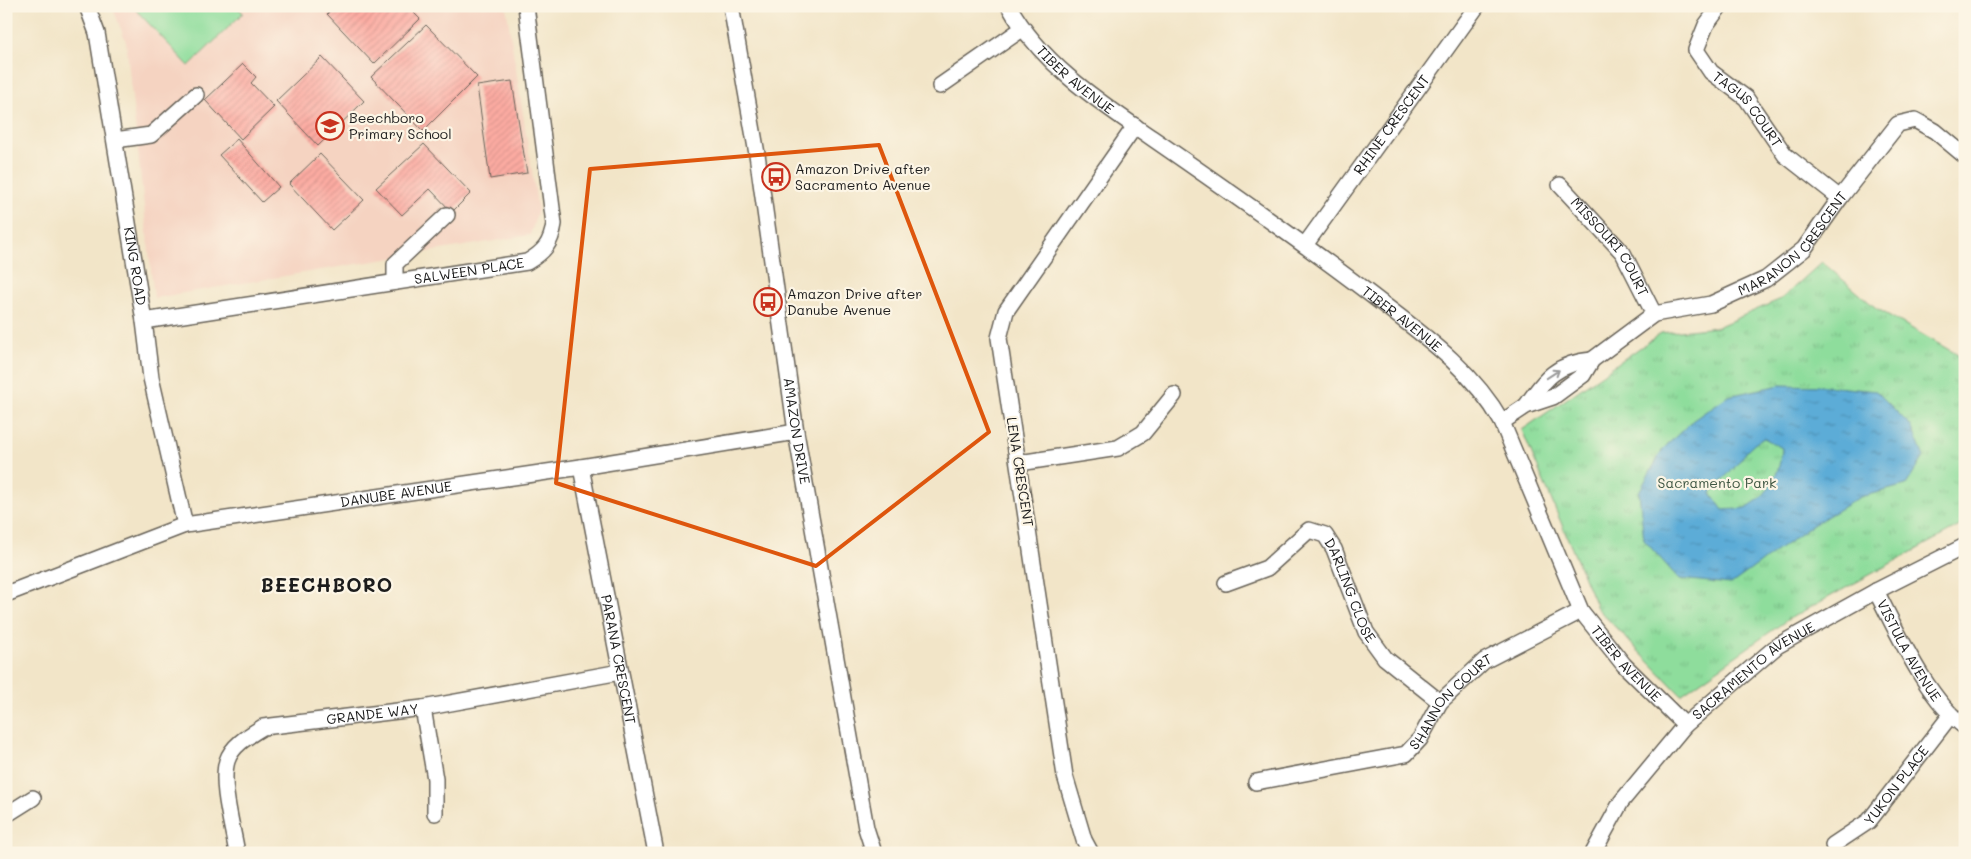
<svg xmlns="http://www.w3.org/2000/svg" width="1971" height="859" viewBox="0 0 1971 859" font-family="Mali,sans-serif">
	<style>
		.built { fill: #f5d3c1 }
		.grass { fill: #8edd9c; stroke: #557c5c }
		.park { fill: url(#park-tufts); stroke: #557c5c }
		.water { fill: url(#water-ripples); stroke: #3c647a; fill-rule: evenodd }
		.building { fill: url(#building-hatch) }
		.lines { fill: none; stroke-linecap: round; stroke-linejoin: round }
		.minor-casing { stroke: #676258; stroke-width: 18 }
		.minor { stroke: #fff; stroke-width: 15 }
		.oneway { stroke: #999 }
		.marked { fill: none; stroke: #de560d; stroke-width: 4; stroke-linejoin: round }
		.labels { text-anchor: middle; stroke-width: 4.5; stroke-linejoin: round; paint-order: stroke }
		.street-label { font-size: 14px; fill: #1c1c1c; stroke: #fcf5e5 }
		.poi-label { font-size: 14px; fill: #1c1c1c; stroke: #fcf5e5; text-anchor: start }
		.park-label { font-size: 14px; fill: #3e5642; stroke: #fcf5e5 }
		.district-label { font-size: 19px; font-weight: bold; letter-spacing: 1px; fill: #1c1c1c; stroke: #fcf5e5 }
	</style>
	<defs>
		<pattern id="park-tufts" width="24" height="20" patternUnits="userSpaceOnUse" patternTransform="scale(1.25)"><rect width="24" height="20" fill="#8edd9c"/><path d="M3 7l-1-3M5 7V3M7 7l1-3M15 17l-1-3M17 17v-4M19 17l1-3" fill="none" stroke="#7abd86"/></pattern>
		<pattern id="water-ripples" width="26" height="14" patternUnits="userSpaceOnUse" patternTransform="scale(1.25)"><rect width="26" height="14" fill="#5cacd7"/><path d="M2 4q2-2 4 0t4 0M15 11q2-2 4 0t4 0" fill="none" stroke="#4b8bae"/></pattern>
		<pattern id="building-hatch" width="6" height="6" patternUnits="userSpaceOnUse" patternTransform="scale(1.25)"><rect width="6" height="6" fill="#fcaba2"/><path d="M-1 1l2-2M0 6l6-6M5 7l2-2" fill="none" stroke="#d7938b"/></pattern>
	</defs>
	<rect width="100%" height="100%" fill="#fcf5e5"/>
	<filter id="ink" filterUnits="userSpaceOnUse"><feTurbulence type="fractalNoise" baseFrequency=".02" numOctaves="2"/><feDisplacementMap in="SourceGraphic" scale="10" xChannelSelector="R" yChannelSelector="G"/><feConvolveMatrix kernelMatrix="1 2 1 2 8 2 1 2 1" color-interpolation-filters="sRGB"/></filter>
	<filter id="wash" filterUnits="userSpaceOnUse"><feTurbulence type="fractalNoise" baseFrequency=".0096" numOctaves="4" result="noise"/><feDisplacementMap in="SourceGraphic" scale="20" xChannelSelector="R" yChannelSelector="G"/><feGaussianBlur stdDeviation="1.12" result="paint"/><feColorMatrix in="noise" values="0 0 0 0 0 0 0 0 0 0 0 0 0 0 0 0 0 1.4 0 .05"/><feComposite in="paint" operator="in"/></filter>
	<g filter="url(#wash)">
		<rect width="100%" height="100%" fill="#f2e5c8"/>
		<path class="built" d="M112 6H506L538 210 530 235 154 298 126 42Z"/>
		<path class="grass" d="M139 6H237L243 13 189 66 136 10Z"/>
		<path class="park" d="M1822 262 1876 308 1965 359V523L1787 620 1681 695 1597 608 1522 430 1661 333 1717 327 1781 299Z"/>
		<path class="water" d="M1780 385 1826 386 1876 391 1911 426 1924 457 1906 485 1860 497 1811 526 1731 584 1679 579 1644 540 1639 492 1663 449 1692 421 1728 396ZM1764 438 1782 448C1780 473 1770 495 1747 507 1741 510 1730 509 1723 510L1711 493C1717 483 1726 477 1733 469 1745 455 1747 447 1764 438Z"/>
		<g id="blocks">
			<path class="building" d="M336 6H393L396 10 400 6H407L420 19 374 64 327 14Z
				M426 25 477 77 423 131 371 77Z
				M322 57 364 101 318 146 276 101Z
				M243 64 256 77 251 83 274 107 241 139 205 100Z
				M512 81 527 173 490 179 477 86Z
				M237 139 279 187 262 202 219 155Z
				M424 144 471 193 452 212 430 189 402 215 376 188Z
				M320 154 364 200 332 230 289 184Z"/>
		</g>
	</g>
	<g filter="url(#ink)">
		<use href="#blocks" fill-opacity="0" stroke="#676258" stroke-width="1"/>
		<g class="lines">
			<defs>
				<g id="minor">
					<path id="s1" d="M87 6 97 33 144 321 151 378 185 525"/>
					<path id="s2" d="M731 6 757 154 796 432 866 828 874 853"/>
					<path id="s3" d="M1009 6C1041 64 1098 101 1152 138 1226 189 1299 240 1370 294 1419 332 1471 367 1502 422L1581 611 1624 665 1685 725"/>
					<path id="s4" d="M1720 6 1706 25 1696 50 1711 72 1746 98 1785 155 1840 198"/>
					<path d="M940 86 1022 29"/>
					<path d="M115 140 151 135 196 95"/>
					<path id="s5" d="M1560 185 1623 253 1654 314"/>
					<path id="s6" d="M1305 245 1477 6"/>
					<path d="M395 282V264L447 215"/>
					<path id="s7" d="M144 321 527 262C544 252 551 244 554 224L526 6"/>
					<path d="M1526 406C1545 378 1557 363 1592 360"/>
					<path id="s8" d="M1502 422 1526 406 1553 397 1583 375 1592 360 1654 314 1711 304 1766 279 1804 249 1840 198 1898 124 1915 120 1935 131 1965 156"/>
					<path d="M1019 463 1118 448 1143 433 1174 395"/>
					<path id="s9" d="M581 467 656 853"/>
					<path id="s10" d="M1226 583 1267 568 1309 530 1325 535 1334 549 1366 632 1385 658 1440 702"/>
					<path id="s11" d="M1876 591C1898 633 1927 699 1965 727"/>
					<path id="s12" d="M6 594 185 525 581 467 796 432"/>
					<path d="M423 708 435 779V813"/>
					<path id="s13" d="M1256 782 1406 754 1420 739 1440 702 1484 661 1581 611"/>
					<path d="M6 815 33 798"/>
					<path id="s14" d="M1833 845 1869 821 1950 716"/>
					<path id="s15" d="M237 853C233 828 220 784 227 761 232 745 250 735 263 727L423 708 620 672"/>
					<path d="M1091 853 1084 840 1065 776 999 338 1006 311 1135 126"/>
					<path id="s16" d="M1593 853 1621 802 1685 725 1777 646 1876 591 1965 546"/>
				</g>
			</defs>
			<use href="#minor" class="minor-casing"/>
			<use href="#minor" class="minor"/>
		</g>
		<defs><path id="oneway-shaft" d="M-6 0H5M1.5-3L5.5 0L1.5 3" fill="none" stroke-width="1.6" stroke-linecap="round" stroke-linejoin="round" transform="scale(1.25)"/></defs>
		<use class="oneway" href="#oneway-shaft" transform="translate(1553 374) rotate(-33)"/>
	</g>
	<path class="marked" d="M879 145 989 432 816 566 556 483 590 169Z"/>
	<defs>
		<symbol id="school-ring" viewBox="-11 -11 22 22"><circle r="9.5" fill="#fcf5e5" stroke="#c8321e" stroke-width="1.5"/><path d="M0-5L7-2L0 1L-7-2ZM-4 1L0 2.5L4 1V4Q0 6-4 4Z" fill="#c8321e"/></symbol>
		<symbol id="bus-ring" viewBox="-11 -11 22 22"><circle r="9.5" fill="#fcf5e5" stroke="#c8321e" stroke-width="1.5"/><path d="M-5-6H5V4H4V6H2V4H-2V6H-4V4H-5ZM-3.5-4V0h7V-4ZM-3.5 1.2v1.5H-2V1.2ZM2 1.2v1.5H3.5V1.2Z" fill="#c8321e"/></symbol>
	</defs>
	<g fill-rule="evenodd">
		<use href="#school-ring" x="314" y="110" width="32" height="32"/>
		<use href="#bus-ring" x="760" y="161" width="32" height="32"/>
		<use href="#bus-ring" x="752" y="286" width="32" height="32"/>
	</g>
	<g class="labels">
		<g class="street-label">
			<text dy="5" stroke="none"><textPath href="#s3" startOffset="100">TIBER AVENUE</textPath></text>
			<text dy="5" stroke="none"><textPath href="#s4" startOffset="130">TAGUS COURT</textPath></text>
			<text dy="5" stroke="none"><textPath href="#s6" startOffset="148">RHINE CRESCENT</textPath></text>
			<text dy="5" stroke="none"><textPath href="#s8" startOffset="351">MARANON CRESCENT</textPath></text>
			<text dy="5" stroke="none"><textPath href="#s5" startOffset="80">MISSOURI COURT</textPath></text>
			<text dy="5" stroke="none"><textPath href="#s1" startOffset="265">KING ROAD</textPath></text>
			<text dy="5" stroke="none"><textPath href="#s7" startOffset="329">SALWEEN PLACE</textPath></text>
			<text dy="5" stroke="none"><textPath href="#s3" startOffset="505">TIBER AVENUE</textPath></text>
			<text dy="5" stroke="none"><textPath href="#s2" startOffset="430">AMAZON DRIVE</textPath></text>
			<text transform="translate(1020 472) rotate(81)" y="5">LENA CRESCENT</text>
			<text dy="5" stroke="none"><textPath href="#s12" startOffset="405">DANUBE AVENUE</textPath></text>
			<text dy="5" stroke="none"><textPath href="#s10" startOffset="178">DARLING CLOSE</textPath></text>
			<text dy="5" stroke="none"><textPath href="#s11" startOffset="68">VISTULA AVENUE</textPath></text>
			<text dy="5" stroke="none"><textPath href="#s9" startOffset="196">PARANA CRESCENT</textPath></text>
			<text dy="5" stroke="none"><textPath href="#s3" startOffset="924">TIBER AVENUE</textPath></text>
			<text dy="5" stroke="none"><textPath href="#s16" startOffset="246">SACRAMENTO AVENUE</textPath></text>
			<text dy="5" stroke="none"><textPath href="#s13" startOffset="222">SHANNON COURT</textPath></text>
			<text dy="5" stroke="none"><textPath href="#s15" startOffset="254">GRANDE WAY</textPath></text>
			<text dy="5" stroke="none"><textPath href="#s14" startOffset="88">YUKON PLACE</textPath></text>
		</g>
		<g class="poi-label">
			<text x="349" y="123">Beechboro<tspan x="349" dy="16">Primary School</tspan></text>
			<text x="795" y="174">Amazon Drive after<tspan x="795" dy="16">Sacramento Avenue</tspan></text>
			<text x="787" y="299">Amazon Drive after<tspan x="787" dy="16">Danube Avenue</tspan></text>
		</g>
		<g class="park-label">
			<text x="1717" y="488">Sacramento Park</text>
		</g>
		<g class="district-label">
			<text x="327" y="592">BEECHBORO</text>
		</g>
	</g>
	<rect width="1971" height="859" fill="none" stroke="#fcf5e5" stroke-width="25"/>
</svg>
